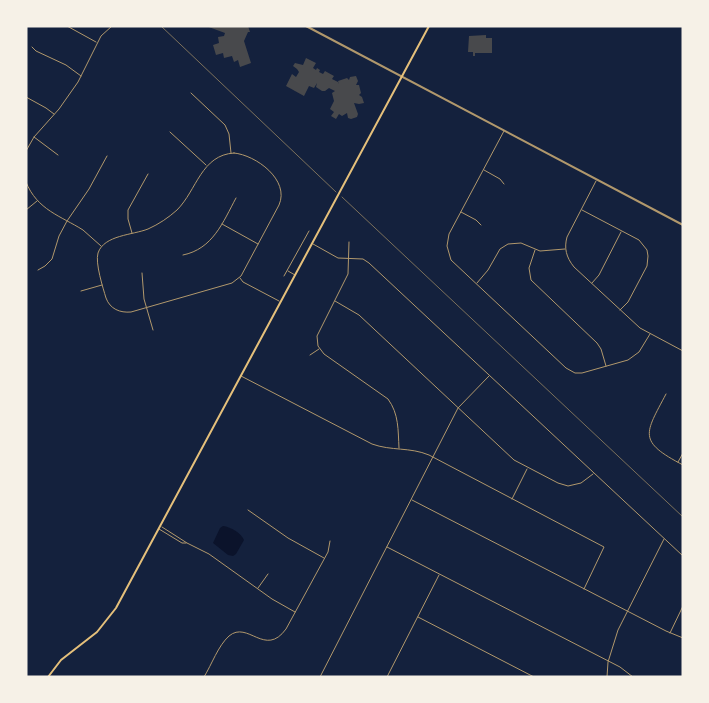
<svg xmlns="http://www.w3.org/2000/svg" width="709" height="703" viewBox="0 0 709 703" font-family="'Alegreya Sans',sans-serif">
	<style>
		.water { fill: #0b132b }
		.building { fill: #48494c }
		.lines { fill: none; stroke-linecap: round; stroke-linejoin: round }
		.path { stroke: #e5c07b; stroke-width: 0.5 }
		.minor { stroke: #b1986c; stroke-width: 1 }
		.tertiary { stroke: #b1986c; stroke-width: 2 }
		.secondary { stroke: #e5c07b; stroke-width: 2 }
	</style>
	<rect width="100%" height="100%" fill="#14213d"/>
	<path class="water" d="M223 526C231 527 241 533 244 540L236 554 233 556 228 555 213 543 220 528Z"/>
	<path class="building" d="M206 26H248L250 32H248L244 41 251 63 240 67 238 60 234 62 232 56 224 58 223 53 216 55 213 45 219 43 218 37 224 36 225 33Z
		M486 35V38H492V53H475V56H473V52H468L469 36Z
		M306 58 316 63 313 68 316 70 317 68 320 70 319 72 323 74 325 71 334 76 332 79 338 82 339 84 338 81 347 78 349 80 350 77 356 76 358 81 356 85H359L361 93 359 95 362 97 364 103 359 104 354 103 358 114 357 117 351 119 348 118 347 113 342 116 339 114 336 119 331 116 334 112 330 109 334 101 332 93 335 91 329 88 325 91H322L316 87 317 83 314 88 309 86 304 96 286 86 292 74 296 77 299 72 297 69 293 66 295 63 303 65Z"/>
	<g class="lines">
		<path class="path" d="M161 26 336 192
			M342 197 683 517"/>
		<path class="minor" d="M67 26 96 42
			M32 47 36 51 66 65 81 76
			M191 93 225 125 229 134 231 153
			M26 97 46 108 54 114
			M504 131 449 234 447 246 451 260 566 368 575 373H582L628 360 639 352 650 334
			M170 132 206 165
			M34 137 58 155
			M26 151 34 137 59 109 78 82 101 36 112 26
			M234 153C256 155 290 180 279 205L241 276 232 283 131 312C120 313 110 309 106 298 103 288 95 263 98 253 104 235 133 235 148 229 159 224 168 218 177 210 197 190 201 155 234 153Z
			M484 170 500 179 504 184
			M596 181 567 237C564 248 566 257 574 267L640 328 683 351
			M26 182C37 210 61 216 83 230 89 235 95 241 101 246
			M26 210 37 201
			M582 210 639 240 647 250 648 256 647 266 628 302 620 310
			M461 212 476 220 481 225
			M222 224 258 244
			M132 233 128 219V210L148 174
			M349 242 348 274 317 336 318 346 324 354 388 399C399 414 398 430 399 448
			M313 244 338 258 363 259 369 263 683 556
			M535 250 529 268 531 280 597 343 601 349 606 366
			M183 255C213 249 223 222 236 198
			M38 270 45 266 52 259 59 236 67 221 89 189 107 156
			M288 271 295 275
			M142 273 144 299 153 330
			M284 276 309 231
			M240 278 243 282 279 301
			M477 283 488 270 500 249 508 244 521 243 540 251 565 249
			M592 283 599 275 621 232
			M81 291 102 285
			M335 301 359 315 514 460 558 483 568 486 581 483 593 474
			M310 355 319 349
			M241 376 372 444C391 451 410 447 429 455L604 547 584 589
			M666 394C645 434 637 441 683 465
			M678 462 683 453
			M512 499 527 469
			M412 500 666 631 683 638
			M248 510 288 538 324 558
			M162 527 187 543 209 554 272 599 295 612
			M159 529 182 543H186
			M387 547 620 667 633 677
			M258 588 268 574
			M418 617 534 677
			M670 633 683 606
			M204 677C212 664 218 646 229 636 248 620 265 658 286 629L328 552 330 541
			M320 677 458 408 489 376
			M387 677 439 575
			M607 677 608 662 618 630 664 539"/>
		<path class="tertiary" d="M306 26 683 225"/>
		<path class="secondary" d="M48 677 61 660 97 632 116 608 429 26"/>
	</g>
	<rect width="709" height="703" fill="none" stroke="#f6f1e7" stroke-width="55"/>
</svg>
